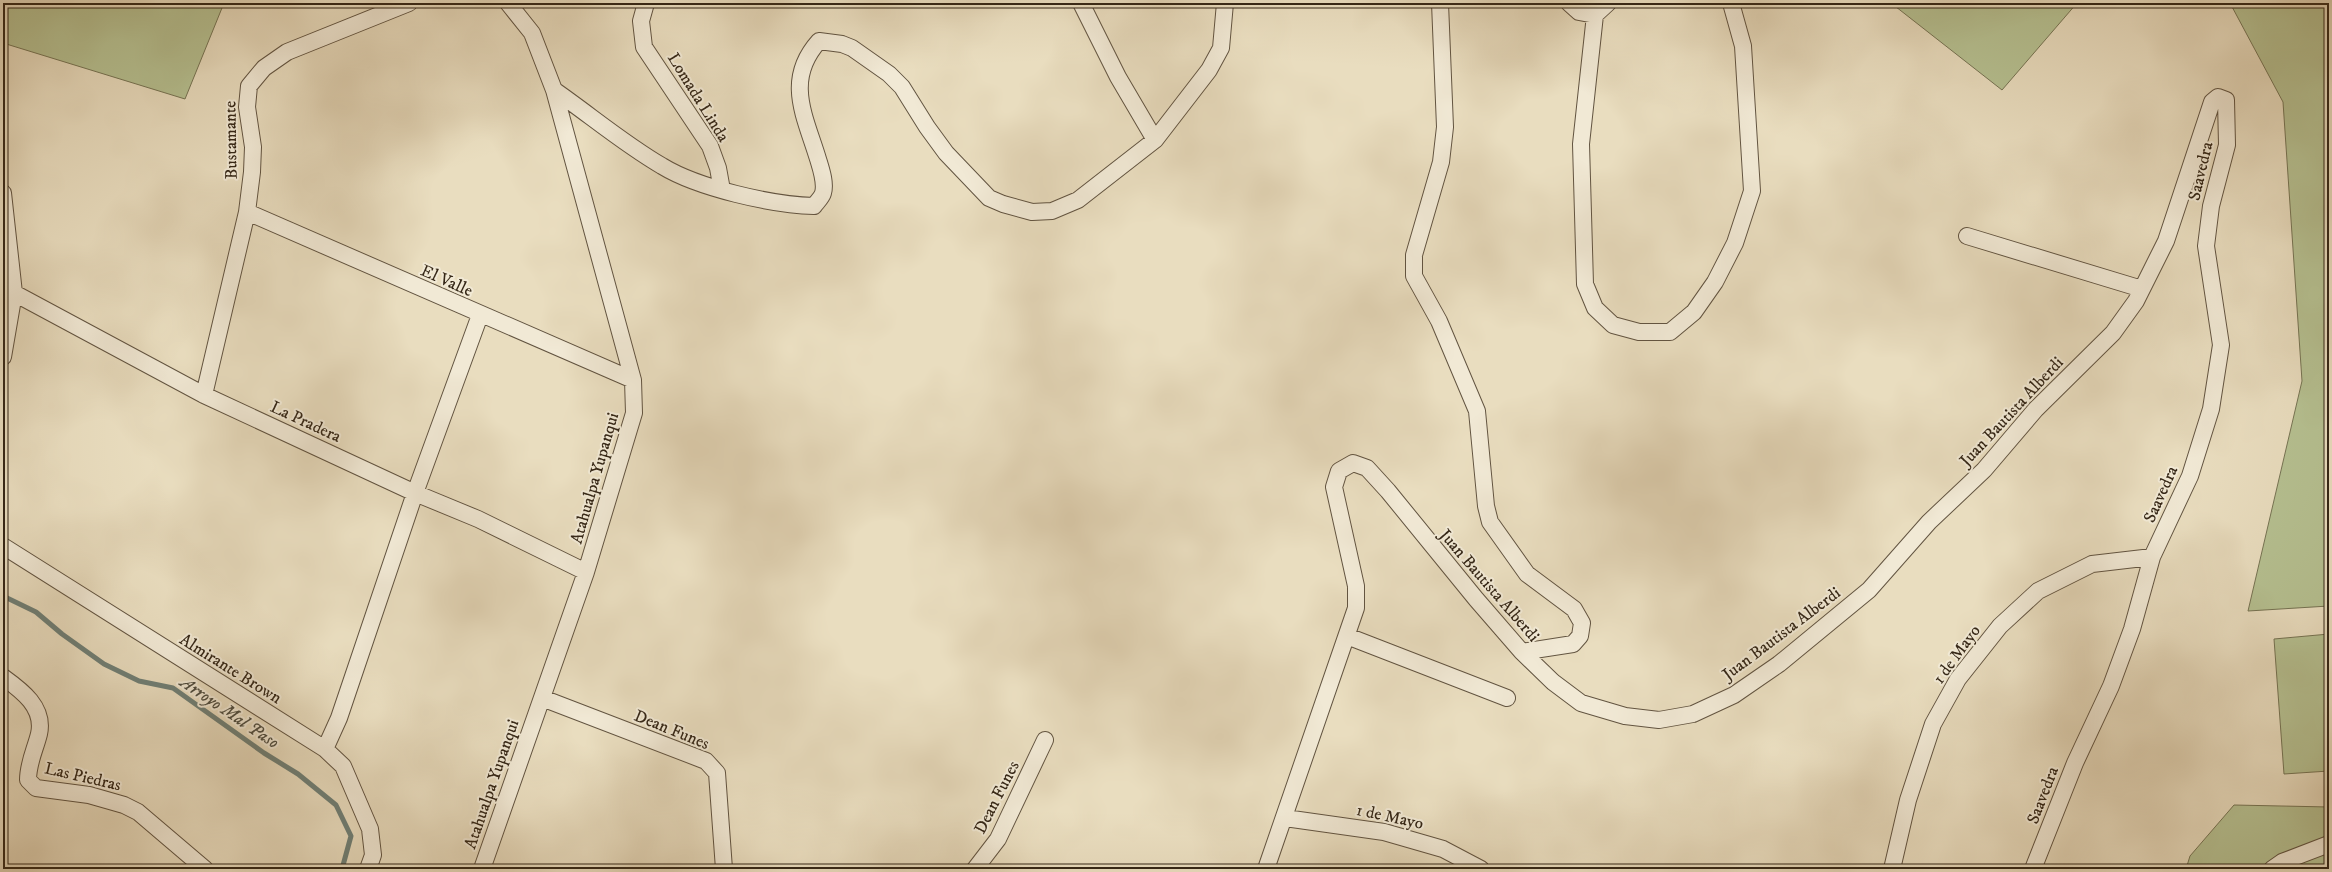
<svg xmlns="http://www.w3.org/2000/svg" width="2332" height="872" viewBox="0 0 2332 872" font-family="'IM FELL DW Pica',serif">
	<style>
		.green { fill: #b6c192; stroke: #767454 }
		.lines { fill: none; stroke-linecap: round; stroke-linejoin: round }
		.stream { stroke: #708077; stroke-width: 5 }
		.minor-casing { stroke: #625441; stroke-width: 18 }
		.minor { stroke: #f1e9d5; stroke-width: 16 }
		.labels { text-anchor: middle; stroke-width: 4; stroke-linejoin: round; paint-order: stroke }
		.street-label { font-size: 17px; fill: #352717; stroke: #f1e9d5 }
		.water-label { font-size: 18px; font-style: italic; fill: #4e4c3f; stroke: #f1e9d5 }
	</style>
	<rect width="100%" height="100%" fill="#e9ddbf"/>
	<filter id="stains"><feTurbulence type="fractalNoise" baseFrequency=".005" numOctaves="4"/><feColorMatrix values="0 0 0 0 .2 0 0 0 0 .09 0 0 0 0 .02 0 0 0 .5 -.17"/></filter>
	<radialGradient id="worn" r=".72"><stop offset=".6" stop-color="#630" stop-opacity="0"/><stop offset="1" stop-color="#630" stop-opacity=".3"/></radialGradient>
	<path class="green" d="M3 3H224L185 99 3 43Z
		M1891 3H2077L2002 90Z
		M2230 3H2329V606L2248 611 2302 381 2283 102Z
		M2329 634V771L2284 774 2274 639Z
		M2234 805 2329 807V869H2186L2190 856Z"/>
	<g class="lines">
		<path class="stream" d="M3 596 36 612 62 634 104 664 139 681 173 688 264 753 298 774 336 805 351 836 342 869"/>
		<defs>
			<path id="minor" d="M646 3 641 21 644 47 710 146 718 168 722 190
				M1081 3 1118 77 1155 140
				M1440 3 1445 127 1441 162 1414 255V276L1439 321 1477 411 1486 506 1490 522 1527 574 1574 609 1582 623 1580 636 1573 644 1522 652
				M1569 3 1579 12 1595 15 1608 3
				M1595 15 1581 144 1585 284 1595 308 1613 325 1639 332H1670L1694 312 1715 282 1735 243 1752 191 1743 46 1731 3
				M554 90C590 115 624 144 662 166 698 188 772 205 814 206 817 202 822 197 823 193 826 183 821 169 818 159 805 116 784 80 819 41L842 44 852 48 889 74 902 87 927 127 946 153 989 198 1003 204 1032 212 1052 211 1078 200 1155 140 1209 70 1221 48 1225 3
				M3 193 14 293 3 357
				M247 212 633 380
				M1967 236 2142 289
				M14 293 204 395 415 493 478 519 586 572
				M204 395 247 212 252 172 253 147 247 107 249 86 264 68 287 52 409 3
				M3 546 325 749 343 766 370 829 373 855 368 869
				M1347 636 1507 698
				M3 677C21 690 45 707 39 734 35 750 28 763 28 780L36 788 89 795 124 805 138 812 205 869
				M542 698 706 761 717 773 724 869
				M325 749 339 718 415 493 480 315
				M1285 818 1384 832 1443 849 1481 869
				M482 869 586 572 634 413 633 380 554 90 532 33 508 3
				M975 869 998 839 1045 740
				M1266 869 1356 608V586L1334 487 1339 471 1353 463 1367 468 1388 491 1476 599 1522 652 1553 682 1581 703 1625 716 1659 720 1693 714 1734 695 1779 664 1869 590 1929 522 1984 470 2036 409 2113 333 2136 301 2166 241 2212 102 2218 97 2226 100 2227 145 2211 206 2206 246 2221 345 2211 409 2190 476 2152 557 2132 629 2111 686 2075 763 2033 869
				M1892 869 1908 800 1933 724 1958 679 2000 626 2038 591 2092 564 2152 557
				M2272 869 2282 862 2329 844"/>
		</defs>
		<use href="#minor" class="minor-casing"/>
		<use href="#minor" class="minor"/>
	</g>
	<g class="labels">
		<g class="street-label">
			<text transform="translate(699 97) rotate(58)" y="6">Lomada Linda</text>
			<text transform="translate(230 140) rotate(-91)" y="6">Bustamante</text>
			<text transform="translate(2200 171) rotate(-77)" y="6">Saavedra</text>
			<text transform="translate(447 280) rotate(24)" y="6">El Valle</text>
			<text transform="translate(2011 411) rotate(-47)" y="6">Juan Bautista Alberdi</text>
			<text transform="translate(306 421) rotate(25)" y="6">La Pradera</text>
			<text transform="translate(594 478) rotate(-74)" y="6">Atahualpa Yupanqui</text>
			<text transform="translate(2160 494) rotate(-66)" y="6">Saavedra</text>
			<text transform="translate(1490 585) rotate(49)" y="6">Juan Bautista Alberdi</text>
			<text transform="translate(1781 633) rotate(-37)" y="6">Juan Bautista Alberdi</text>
			<text transform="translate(1956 654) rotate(-54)" y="6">1 de Mayo</text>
			<text transform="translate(231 668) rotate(32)" y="6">Almirante Brown</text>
			<text transform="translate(672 729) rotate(22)" y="6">Dean Funes</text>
			<text transform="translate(83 776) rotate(13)" y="6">Las Piedras</text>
			<text transform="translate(491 784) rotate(-71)" y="6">Atahualpa Yupanqui</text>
			<text transform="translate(2042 795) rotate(-69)" y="6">Saavedra</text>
			<text transform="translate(996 797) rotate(-63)" y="6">Dean Funes</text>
			<text transform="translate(1390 816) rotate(12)" y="6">1 de Mayo</text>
		</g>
		<g class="water-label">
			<text transform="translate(230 712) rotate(34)" y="6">Arroyo Mal Paso</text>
		</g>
	</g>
	<rect width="2332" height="872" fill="none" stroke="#e9ddbf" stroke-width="16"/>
	<rect x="4" y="4" width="2324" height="864" fill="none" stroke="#352717" stroke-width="2"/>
	<rect x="8" y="8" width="2316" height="856" fill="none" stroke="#352717"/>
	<rect width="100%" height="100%" filter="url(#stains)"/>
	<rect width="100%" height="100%" fill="url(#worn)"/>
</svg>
